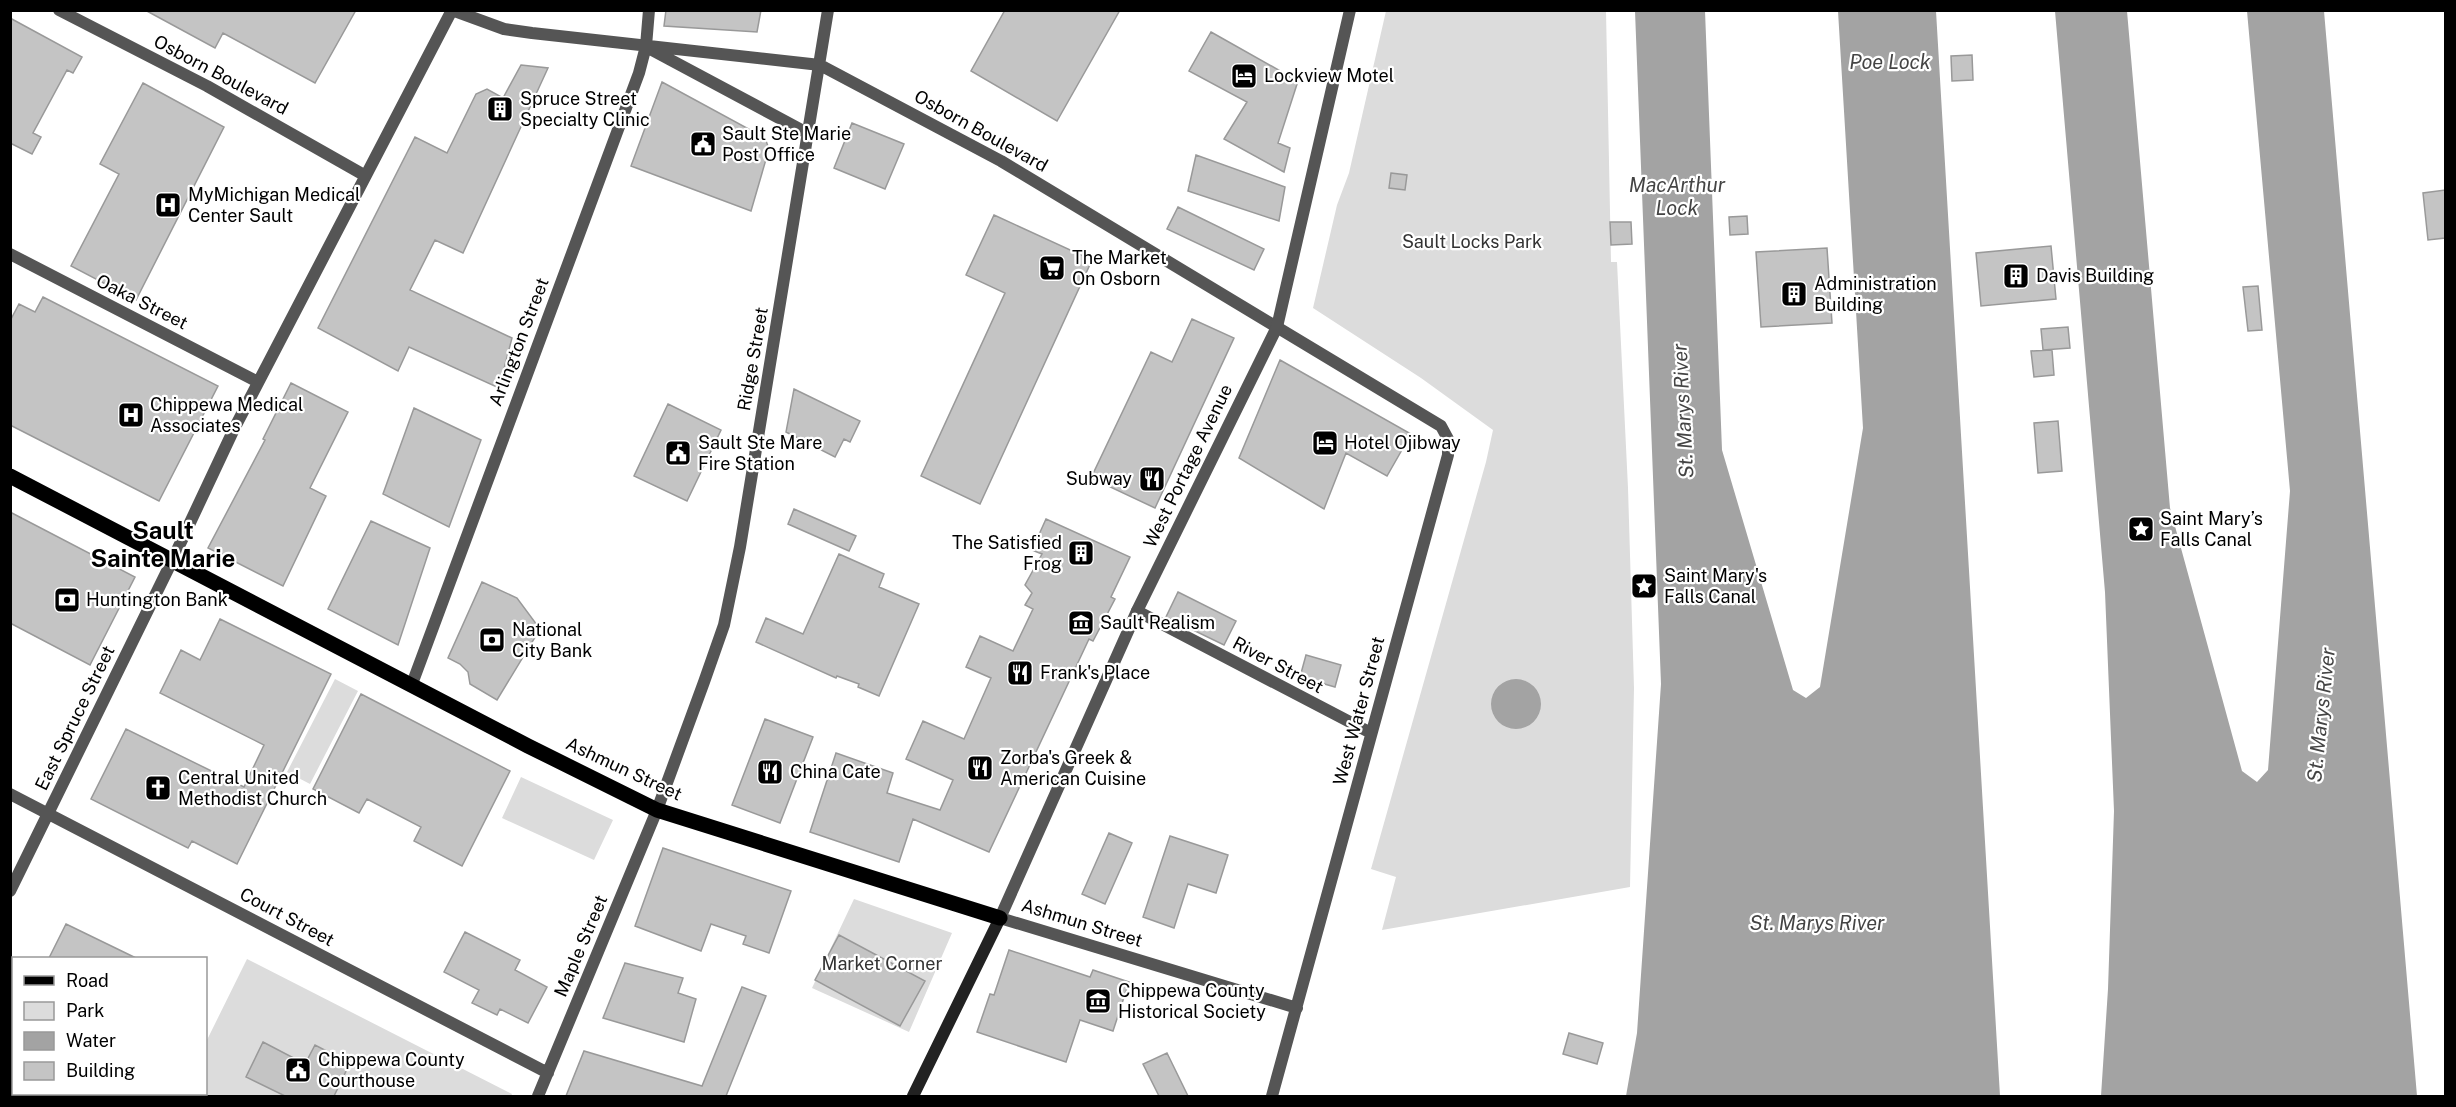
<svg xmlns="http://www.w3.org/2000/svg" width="2456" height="1107" viewBox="0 0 2456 1107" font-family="'Public Sans',sans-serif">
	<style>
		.green { fill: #dcdcdc }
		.water { fill: #a3a3a3 }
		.building { fill: #c4c4c4; stroke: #999; stroke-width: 1.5 }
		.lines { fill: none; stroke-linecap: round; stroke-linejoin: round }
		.minor { stroke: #555; stroke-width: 12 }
		.tertiary { stroke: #555; stroke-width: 12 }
		.secondary { stroke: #222; stroke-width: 12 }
		.primary { stroke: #000; stroke-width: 15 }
		.labels { text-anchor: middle; stroke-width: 4.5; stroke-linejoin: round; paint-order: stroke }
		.street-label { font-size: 18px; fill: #000; stroke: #fff }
		.poi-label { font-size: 18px; fill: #000; stroke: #fff; text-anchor: start }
		.park-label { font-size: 18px; fill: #333; stroke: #fff }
		.water-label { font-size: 20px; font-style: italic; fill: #444; stroke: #fff }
		.district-label { font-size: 24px; font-weight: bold; fill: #000; stroke: #fff }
	</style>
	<rect width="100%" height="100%" fill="#fff"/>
	<path class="green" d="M1386 11H1606L1611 262H1617L1628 488 1634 688 1630 887 1382 930 1396 877 1371 869 1486 462 1493 430 1421 378 1313 308 1337 205 1349 173Z
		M335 679 358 691 310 784 287 772Z
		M521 777 613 820 594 860 502 818Z
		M854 899 952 933 909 1032 812 988Z
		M247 959 512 1094 511 1096H178L180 1094H206V1042Z"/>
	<path class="water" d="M1635 11H1705L1722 450 1793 690 1806 698 1820 687 1863 428 1838 11H1936L2000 1096H1626L1637 1033 1661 684Z
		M2055 11H2127L2170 508 2242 771 2257 782 2268 770 2290 491 2247 11H2324L2417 1096H2101L2108 989 2114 811 2105 592Z
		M1491 704a25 25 0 1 1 50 0a25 25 0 1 1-50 0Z"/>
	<path class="building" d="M145 10H356L315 83 223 33 215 48Z
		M666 10H761L757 32 664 26Z
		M1005 10H1120L1057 121 971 71Z
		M10 18 82 57 73 73 67 70 33 133 41 137 32 154 10 143Z
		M1211 32 1298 81 1278 143 1290 148 1284 172 1224 139 1247 102 1189 71Z
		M1972 55 1973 80 1952 81 1951 56Z
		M521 65 548 68 463 253 435 240 410 290 512 338 499 388 409 347 398 371 318 328 415 137 447 153 476 94 487 89 503 98Z
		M662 82 765 138 769 149 751 211 631 166Z
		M143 83 224 127 136 300 71 266 119 174 100 164Z
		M852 123 904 144 885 189 834 168Z
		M1196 155 1285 187 1279 221 1188 191Z
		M1391 173 1407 175 1405 190 1389 188Z
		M2445 190V238L2428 240 2423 193Z
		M1178 207 1264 249 1254 270 1167 229Z
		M994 215 1092 260 980 504 921 476 1005 293 966 275Z
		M1747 216 1748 234 1730 235 1729 217Z
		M1610 222H1631L1632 244 1611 245Z
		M2051 246 2056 299 1981 306 1976 253Z
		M1827 248 1832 323 1761 327 1756 252Z
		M2258 286 2262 330 2248 331 2243 287Z
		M43 297 218 386 159 501 10 425V321L19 304 35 312Z
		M1192 319 1234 338 1155 508 1091 478 1151 352 1172 362Z
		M2068 327 2070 348 2043 350 2041 329Z
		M2052 350 2054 375 2034 377 2031 351Z
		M1280 360 1411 434 1387 476 1346 453 1324 509 1239 458Z
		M291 383 348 412 310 488 326 496 283 586 208 548 265 440 263 439Z
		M794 389 860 421 850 442 844 439 835 457 786 432Z
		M668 404 721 430 687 501 634 476Z
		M414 408 481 440 449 527 383 494Z
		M2058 421 2062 471 2038 473 2034 423Z
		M794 509 856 536 849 551 788 524Z
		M10 512 135 577 90 665 10 623Z
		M1046 519 1130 557 1111 597 1115 599 1093 641 1089 639 989 852 913 819 899 862 810 832 836 753 893 773 887 793 940 810 953 780 906 759 923 721 964 739 991 678 966 667 980 636 1013 651 1033 609 1025 605 1032 593 1025 585 1042 554 1032 550Z
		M371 521 430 548 398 645 328 609Z
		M839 554 884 574 879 587 919 604 879 696 858 687 859 684 837 676 836 678 756 642 766 618 803 634Z
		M482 582 517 598 540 629 497 700 470 684 468 672 460 664 448 658Z
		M1178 592 1236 621 1224 645 1166 617Z
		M220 619 331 674 237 864 192 841 188 848 91 799 126 729 244 787 264 745 160 693 181 650 200 660Z
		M1306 655 1341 665 1335 687 1300 677Z
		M361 694 510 771 462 866 414 841 421 827 367 799 359 813 313 789Z
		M765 719 813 737 780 823 732 805Z
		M1109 833 1132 843 1105 904 1082 894Z
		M1170 836 1228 855 1216 893 1188 884 1174 928 1143 917Z
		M663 848 791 891 769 953 743 944 746 936 711 924 701 951 635 926Z
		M66 924 136 958H49Z
		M465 932 520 960 515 970 547 987 528 1023 500 1009 497 1015 472 1003 479 990 444 972Z
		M839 935 925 981 900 1026 815 980Z
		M1009 950 1090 977 1093 970 1129 982 1113 1031 1080 1020 1066 1062 977 1032 990 994 994 995Z
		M625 963 683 978 678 993 696 999 684 1042 603 1018Z
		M742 987 766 996 726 1096H566L584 1051 702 1086Z
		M1569 1033 1603 1043 1597 1064 1563 1054Z
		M263 1042 305 1064 315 1045 350 1063 334 1096H285L246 1077Z
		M1167 1053 1188 1096H1159L1143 1064Z"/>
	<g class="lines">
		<path class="minor" d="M59 10 207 86 364 175
			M652 50 809 134
			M10 254 258 382
			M1137 611 1371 733
			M412 684 639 73 646 46 649 10
			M10 794 548 1073
			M10 891 172 561 234 429 452 10 504 29 532 33 820 65 1001 161 1441 426 1448 439V455L1272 1096
			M1000 918 1297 1008
			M10 1089 14 1090
			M21 1094 28 1096
			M538 1096 657 810 704 682 724 625 740 547 828 10"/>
		<path class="tertiary" d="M1000 918 1137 611 1277 327 1350 10"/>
		<path class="secondary" d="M913 1096 1000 918"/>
		<path class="primary" d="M10 476 528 746 657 810 1000 918"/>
	</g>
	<defs>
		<symbol id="hotel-square" viewBox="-11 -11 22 22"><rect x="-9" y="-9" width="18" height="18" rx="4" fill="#000" stroke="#fff"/><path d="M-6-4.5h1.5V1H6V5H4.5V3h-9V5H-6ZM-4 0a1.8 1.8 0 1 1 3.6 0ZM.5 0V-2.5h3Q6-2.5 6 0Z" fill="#fff"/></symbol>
		<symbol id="building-square" viewBox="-11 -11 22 22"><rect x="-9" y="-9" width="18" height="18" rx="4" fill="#000" stroke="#fff"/><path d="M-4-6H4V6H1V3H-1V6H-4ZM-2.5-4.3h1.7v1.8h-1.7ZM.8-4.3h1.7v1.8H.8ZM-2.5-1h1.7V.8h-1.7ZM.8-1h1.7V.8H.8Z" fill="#fff"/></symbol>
		<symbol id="civic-square" viewBox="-11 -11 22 22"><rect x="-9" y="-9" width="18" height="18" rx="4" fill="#000" stroke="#fff"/><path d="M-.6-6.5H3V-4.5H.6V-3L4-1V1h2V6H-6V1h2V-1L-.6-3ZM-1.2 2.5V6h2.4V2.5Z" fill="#fff"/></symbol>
		<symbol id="hospital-square" viewBox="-11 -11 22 22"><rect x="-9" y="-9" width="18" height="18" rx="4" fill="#000" stroke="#fff"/><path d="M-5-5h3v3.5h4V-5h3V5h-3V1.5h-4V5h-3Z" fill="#fff"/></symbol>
		<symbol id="supermarket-square" viewBox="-11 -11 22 22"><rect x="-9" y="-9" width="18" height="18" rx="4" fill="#000" stroke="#fff"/><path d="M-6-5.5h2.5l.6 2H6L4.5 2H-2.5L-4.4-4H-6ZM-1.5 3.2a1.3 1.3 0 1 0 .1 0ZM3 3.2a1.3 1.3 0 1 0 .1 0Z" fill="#fff"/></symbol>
		<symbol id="restaurant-square" viewBox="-11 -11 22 22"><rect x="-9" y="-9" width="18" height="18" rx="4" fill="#000" stroke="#fff"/><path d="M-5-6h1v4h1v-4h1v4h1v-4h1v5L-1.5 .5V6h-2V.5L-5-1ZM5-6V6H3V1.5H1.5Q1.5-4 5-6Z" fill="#fff"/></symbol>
		<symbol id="sight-square" viewBox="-11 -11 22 22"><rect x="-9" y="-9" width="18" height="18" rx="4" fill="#000" stroke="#fff"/><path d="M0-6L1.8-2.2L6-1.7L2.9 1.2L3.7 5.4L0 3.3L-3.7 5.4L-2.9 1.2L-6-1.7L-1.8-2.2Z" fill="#fff"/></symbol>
		<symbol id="bank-square" viewBox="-11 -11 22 22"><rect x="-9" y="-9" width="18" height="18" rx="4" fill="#000" stroke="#fff"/><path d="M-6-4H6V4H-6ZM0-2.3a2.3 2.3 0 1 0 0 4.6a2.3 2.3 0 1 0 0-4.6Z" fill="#fff"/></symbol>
		<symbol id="museum-square" viewBox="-11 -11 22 22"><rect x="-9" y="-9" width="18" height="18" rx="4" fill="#000" stroke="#fff"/><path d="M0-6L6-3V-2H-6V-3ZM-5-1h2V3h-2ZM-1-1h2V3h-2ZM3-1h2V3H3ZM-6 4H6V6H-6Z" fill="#fff"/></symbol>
		<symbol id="church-square" viewBox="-11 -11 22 22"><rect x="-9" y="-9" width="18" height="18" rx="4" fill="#000" stroke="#fff"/><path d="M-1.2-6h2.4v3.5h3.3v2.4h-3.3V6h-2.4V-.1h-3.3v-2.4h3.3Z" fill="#fff"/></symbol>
	</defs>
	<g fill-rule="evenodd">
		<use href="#hotel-square" x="1229" y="61" width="30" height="30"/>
		<use href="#building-square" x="485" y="94" width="30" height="30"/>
		<use href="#civic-square" x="688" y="129" width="30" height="30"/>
		<use href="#hospital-square" x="153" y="190" width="30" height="30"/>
		<use href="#supermarket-square" x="1037" y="253" width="30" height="30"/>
		<use href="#building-square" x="2001" y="261" width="30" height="30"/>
		<use href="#building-square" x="1779" y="279" width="30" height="30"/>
		<use href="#hospital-square" x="116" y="400" width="30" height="30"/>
		<use href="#hotel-square" x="1310" y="428" width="30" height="30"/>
		<use href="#civic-square" x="663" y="438" width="30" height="30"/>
		<use href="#restaurant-square" x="1137" y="464" width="30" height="30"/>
		<use href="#sight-square" x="2126" y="514" width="30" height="30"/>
		<use href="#building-square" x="1066" y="538" width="30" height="30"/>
		<use href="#sight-square" x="1629" y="571" width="30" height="30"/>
		<use href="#bank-square" x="52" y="585" width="30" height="30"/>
		<use href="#museum-square" x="1066" y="608" width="30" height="30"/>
		<use href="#bank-square" x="477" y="625" width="30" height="30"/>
		<use href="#restaurant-square" x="1005" y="658" width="30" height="30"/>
		<use href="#restaurant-square" x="965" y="753" width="30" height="30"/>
		<use href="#restaurant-square" x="755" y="757" width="30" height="30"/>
		<use href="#church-square" x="143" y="773" width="30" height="30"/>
		<use href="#museum-square" x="1083" y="986" width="30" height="30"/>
		<use href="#civic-square" x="283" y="1055" width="30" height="30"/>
	</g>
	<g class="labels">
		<g class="street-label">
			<text transform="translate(221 75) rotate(28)" y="6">Osborn Boulevard</text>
			<text transform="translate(981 131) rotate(29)" y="6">Osborn Boulevard</text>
			<text transform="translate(142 302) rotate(27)" y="6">Oaka Street</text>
			<text transform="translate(519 342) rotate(-69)" y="6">Arlington Street</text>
			<text transform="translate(753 359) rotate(-80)" y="6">Ridge Street</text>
			<text transform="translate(1188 466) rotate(-64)" y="6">West Portage Avenue</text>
			<text transform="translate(1278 665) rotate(28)" y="6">River Street</text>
			<text transform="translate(1359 711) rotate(-75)" y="6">West Water Street</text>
			<text transform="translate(75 718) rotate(-64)" y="6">East Spruce Street</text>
			<text transform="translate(624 769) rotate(25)" y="6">Ashmun Street</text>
			<text transform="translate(287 917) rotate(28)" y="6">Court Street</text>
			<text transform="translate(1082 923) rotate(17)" y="6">Ashmun Street</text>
			<text transform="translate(581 946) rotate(-67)" y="6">Maple Street</text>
		</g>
		<g class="poi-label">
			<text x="1264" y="82">Lockview Motel</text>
			<text x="520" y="105">Spruce Street<tspan x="520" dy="21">Specialty Clinic</tspan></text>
			<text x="722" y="140">Sault Ste Marie<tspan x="722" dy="21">Post Office</tspan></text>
			<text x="188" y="201">MyMichigan Medical<tspan x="188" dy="21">Center Sault</tspan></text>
			<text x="1072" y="264">The Market<tspan x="1072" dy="21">On Osborn</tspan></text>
			<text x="2036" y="282">Davis Building</text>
			<text x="1814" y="290">Administration<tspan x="1814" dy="21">Building</tspan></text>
			<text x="150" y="411">Chippewa Medical<tspan x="150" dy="21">Associates</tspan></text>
			<text x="698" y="449">Sault Ste Mare<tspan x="698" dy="21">Fire Station</tspan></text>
			<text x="1344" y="449">Hotel Ojibway</text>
			<text x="1132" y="485" text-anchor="end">Subway</text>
			<text x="2160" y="525">Saint Mary’s<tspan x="2160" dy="21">Falls Canal</tspan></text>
			<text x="1062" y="549" text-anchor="end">The Satisfied<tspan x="1062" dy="21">Frog</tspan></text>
			<text x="1664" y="582">Saint Mary's<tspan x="1664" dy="21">Falls Canal</tspan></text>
			<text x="86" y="606">Huntington Bank</text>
			<text x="1100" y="629">Sault Realism</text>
			<text x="512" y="636">National<tspan x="512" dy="21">City Bank</tspan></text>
			<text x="1040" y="679">Frank's Place</text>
			<text x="1000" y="764">Zorba's Greek &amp;<tspan x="1000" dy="21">American Cuisine</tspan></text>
			<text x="790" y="778">China Cate</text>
			<text x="178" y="784">Central United<tspan x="178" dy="21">Methodist Church</tspan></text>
			<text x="1118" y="997">Chippewa County<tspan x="1118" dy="21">Historical Society</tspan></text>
			<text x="318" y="1066">Chippewa County<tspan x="318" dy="21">Courthouse</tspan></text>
		</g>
		<g class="park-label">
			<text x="1472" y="248">Sault Locks Park</text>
			<text x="882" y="970">Market Corner</text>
		</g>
		<g class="water-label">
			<text x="1890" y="69">Poe Lock</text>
			<text x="1677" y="192">MacArthur<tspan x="1677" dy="23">Lock</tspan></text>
			<text transform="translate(1683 411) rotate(-93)" y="7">St. Marys River</text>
			<text transform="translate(2321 715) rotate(-84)" y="7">St. Marys River</text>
			<text x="1817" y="930">St. Marys River</text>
		</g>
		<g class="district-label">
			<text x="163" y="539">Sault<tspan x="163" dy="28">Sainte Marie</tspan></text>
		</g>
	</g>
	<rect width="2456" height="1107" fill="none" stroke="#000000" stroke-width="24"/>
	<rect x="12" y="957" width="195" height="138" fill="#ffffff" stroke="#999999" stroke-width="1.5"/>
	<rect x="24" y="976" width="30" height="9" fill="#000000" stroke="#999999" stroke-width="1.5"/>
	<text x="66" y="987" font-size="18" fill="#000000">Road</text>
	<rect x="24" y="1002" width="30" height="18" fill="#dcdcdc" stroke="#999999" stroke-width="1.5"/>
	<text x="66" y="1017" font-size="18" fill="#000000">Park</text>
	<rect x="24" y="1032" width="30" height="18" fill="#a3a3a3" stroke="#999999" stroke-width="1.5"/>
	<text x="66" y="1047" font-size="18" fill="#000000">Water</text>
	<rect x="24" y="1062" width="30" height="18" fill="#c4c4c4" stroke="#999999" stroke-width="1.5"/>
	<text x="66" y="1077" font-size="18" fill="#000000">Building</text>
</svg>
